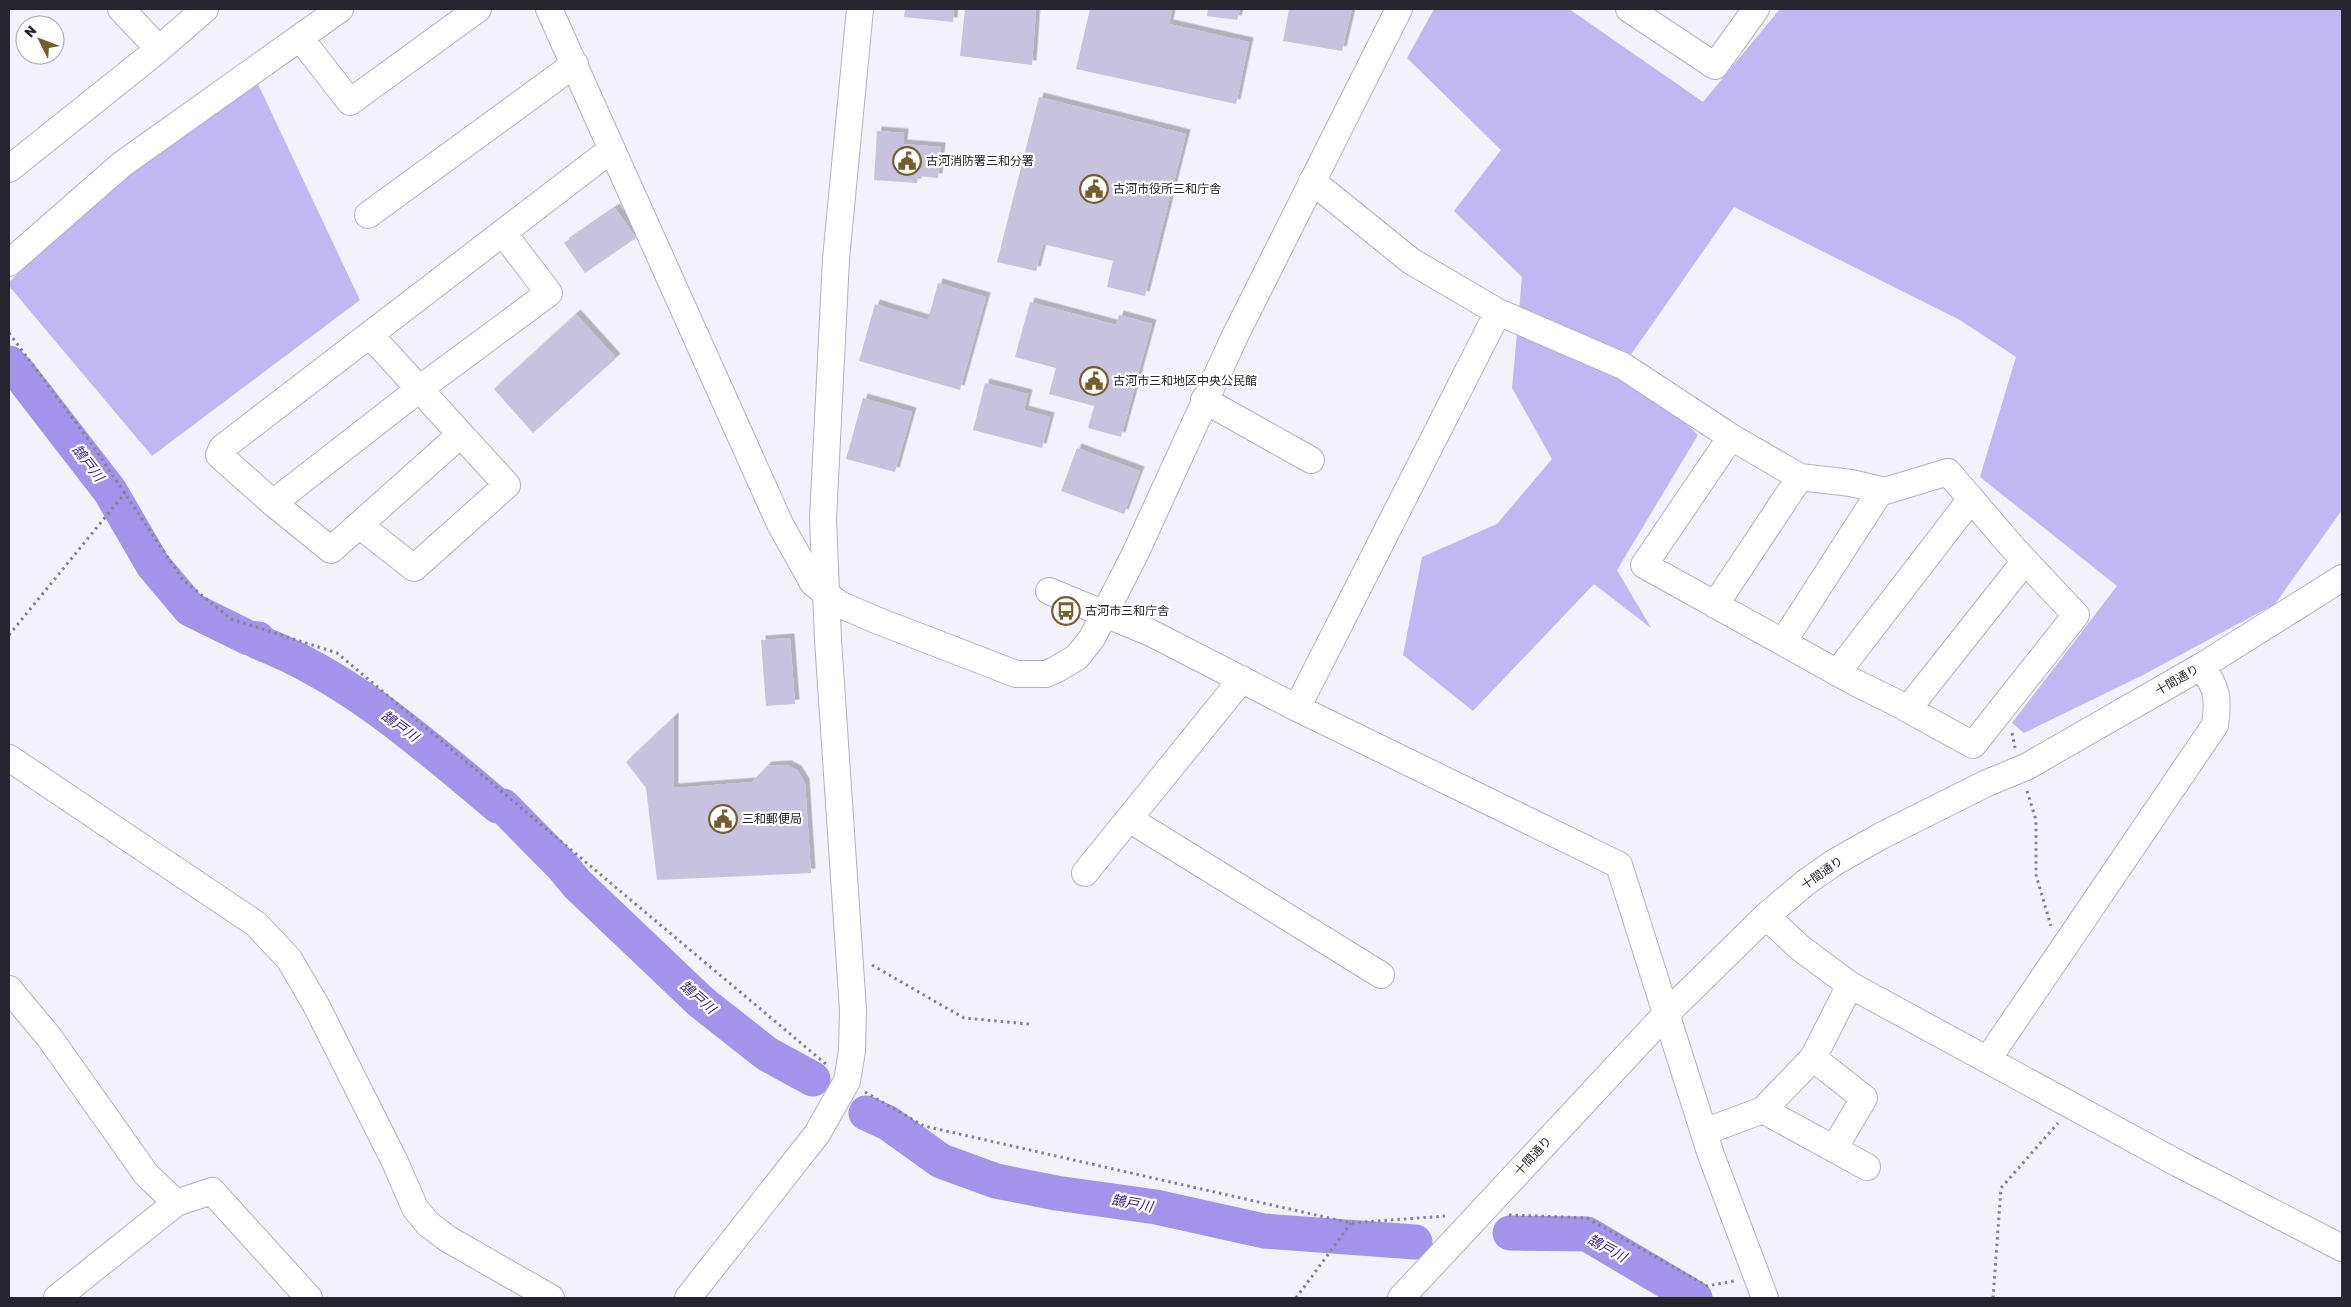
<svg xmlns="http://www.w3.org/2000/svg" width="2351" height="1307" viewBox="0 0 2351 1307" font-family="Rubik,'Noto Sans JP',sans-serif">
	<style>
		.green { fill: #c1b7f3 }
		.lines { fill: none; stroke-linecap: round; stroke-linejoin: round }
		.river { stroke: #a493eb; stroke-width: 35 }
		.building { fill: #c7c3de; filter: url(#shadow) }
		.minor-casing { stroke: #b3afca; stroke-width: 28 }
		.path { stroke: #84838d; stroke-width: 3; stroke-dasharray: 2.5 4; stroke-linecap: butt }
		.minor { stroke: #fff; stroke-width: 26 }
		.labels { text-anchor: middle; stroke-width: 4.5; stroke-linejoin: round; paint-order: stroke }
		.poi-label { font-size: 12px; fill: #26252f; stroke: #fff; text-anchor: start }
		.street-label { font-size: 12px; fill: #26252f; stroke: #fff }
		.water-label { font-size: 14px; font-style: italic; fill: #422086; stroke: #fff }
	</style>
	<defs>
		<filter id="shadow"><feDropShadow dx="4.5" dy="-4.5" stdDeviation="0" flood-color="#0004"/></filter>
	</defs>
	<rect width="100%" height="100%" fill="#f2f1fc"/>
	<path class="green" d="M1434 9H1569L1703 102 1780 9H2342V510L2275 604 2143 675 2024 733 2012 723 2117 586 1980 477 2016 357 1960 320 1734 207 1623 366 1698 435 1617 570 1651 628 1594 584 1473 711 1403 655 1422 557 1497 524 1552 459 1512 388 1522 277 1454 211 1501 150 1407 58Z
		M247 61 360 300 152 456 9 286V282Z"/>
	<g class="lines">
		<path class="river" d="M9 363 18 372 110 491 153 565 190 609 249 638 258 639V642C349 677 424 744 498 806H503L563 867 577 884 701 1002 767 1054 813 1079
			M866 1113 888 1123 941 1161 996 1181 1056 1193 1156 1207 1264 1231 1415 1242
			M1510 1233 1587 1234 1695 1298"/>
	</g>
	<path class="building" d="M905 9H954L953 22 904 17Z
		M965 9H1036L1032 65 960 56Z
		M1090 9H1172L1169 24 1249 42 1236 104 1076 69Z
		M1208 9H1240L1237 20 1207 16Z
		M1289 9H1352L1342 51 1283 41Z
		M1039 97 1186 134 1145 296 1107 287 1113 261 1043 244 1036 271 997 262Z
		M877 131 904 133 903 144 941 147 938 178 918 176 917 183 874 180Z
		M615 208 636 238 585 273 564 243Z
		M938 283 986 297 960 390 859 361 875 304 928 320Z
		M1030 302 1116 325 1119 315 1152 324 1121 437 1088 428 1094 406 1049 394 1056 368 1015 357Z
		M576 314 616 358 533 433 494 389Z
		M985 383 1028 394 1024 410 1050 417 1042 448 973 430Z
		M863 398 912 412 895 472 846 459Z
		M1077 448 1140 471 1124 514 1061 491Z
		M790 638 795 704 766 706 761 640Z
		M674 717V788L752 782 767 766 787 765 797 770 805 783 811 873 657 880 646 788 626 762Z"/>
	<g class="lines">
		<defs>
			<path id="minor" d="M121 9 159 49
				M549 9 780 524 813 583 839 604 876 620 1016 674H1046L1057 669 1077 657 1092 638 1135 554 1234 338 1399 9
				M1629 9 1715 66 1756 9
				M300 38 350 102 478 9
				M9 169 159 49 205 9
				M1312 181 1411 261 1498 312 1623 366 1731 437
				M368 215 575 64
				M9 263 121 165 340 9
				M370 335 507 485 414 568 359 525 331 550 273 503 219 455 222 448 612 149
				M1204 400 1311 460
				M1731 437 1800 477 1851 483 1885 491 1948 472 2014 549 2076 615 1973 745 1895 702 1856 683 1644 565Z
				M273 503 418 390 549 293 503 233
				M359 525 460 435
				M1049 591 1151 633 1297 708 1619 865 1711 1155 1765 1298
				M1715 605 1800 477
				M1783 642 1881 490
				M1837 673 1971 499
				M1297 708 1498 312
				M1908 709 2025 561
				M9 758 256 924 289 959 316 1005 395 1162 415 1208 428 1224 448 1239 551 1298
				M1129 819 1381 975
				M1085 873 1242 679
				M1766 916 1799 947 1850 985 2179 1164 2342 1248
				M9 989 49 1037 146 1174 176 1203
				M1813 1058 1864 1098 1834 1149
				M1988 1059 2215 725C2219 698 2217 689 2202 666
				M1763 1110 1867 1167
				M1704 1132 1763 1110 1813 1058 1850 985
				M57 1298 176 1203 212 1191 309 1298
				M688 1298 817 1134 847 1081 852 1051 853 1010 828 640 823 519 836 259 860 9
				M1401 1298 1666 1014 1766 916 1805 883 1835 862 1881 836 1987 783 2026 767 2202 666 2342 578"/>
		</defs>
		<use href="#minor" class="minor-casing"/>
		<path class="path" d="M9 333 91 443 183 580 231 619 337 653 827 1065
			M9 635 125 493
			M2012 733 2015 748
			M2027 791 2036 820V875L2051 926
			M872 965 964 1018 1029 1024
			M865 1092 924 1126 1351 1223 1445 1216
			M1509 1215 1587 1218 1707 1286 1734 1281
			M1296 1298 1351 1223
			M1993 1298 2001 1188 2058 1123"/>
		<use href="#minor" class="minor"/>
	</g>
	<defs>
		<symbol id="civic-ring" viewBox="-11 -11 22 22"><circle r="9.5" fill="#fff" stroke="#765d2e" stroke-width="1.5"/><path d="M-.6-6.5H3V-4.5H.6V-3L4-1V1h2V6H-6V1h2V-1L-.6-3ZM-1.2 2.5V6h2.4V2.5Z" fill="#765d2e"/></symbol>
		<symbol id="bus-ring" viewBox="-11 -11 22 22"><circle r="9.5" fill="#fff" stroke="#765d2e" stroke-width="1.5"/><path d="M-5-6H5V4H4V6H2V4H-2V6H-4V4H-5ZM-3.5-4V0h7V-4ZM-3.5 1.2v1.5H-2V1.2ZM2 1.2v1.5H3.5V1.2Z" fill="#765d2e"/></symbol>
	</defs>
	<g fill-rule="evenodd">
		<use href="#civic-ring" x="891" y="145" width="32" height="32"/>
		<use href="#civic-ring" x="1078" y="173" width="32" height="32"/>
		<use href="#civic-ring" x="1078" y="365" width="32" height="32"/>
		<use href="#bus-ring" x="1050" y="595" width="32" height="32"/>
		<use href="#civic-ring" x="707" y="803" width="32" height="32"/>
	</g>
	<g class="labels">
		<g class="poi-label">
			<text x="926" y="165">古河消防署三和分署</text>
			<text x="1113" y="193">古河市役所三和庁舎</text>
			<text x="1113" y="385">古河市三和地区中央公民館</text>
			<text x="1085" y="615">古河市三和庁舎</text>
			<text x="742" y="823">三和郵便局</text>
		</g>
		<g class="street-label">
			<text transform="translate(2177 680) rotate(-30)" y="4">十間通り</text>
			<text transform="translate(1822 873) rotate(-35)" y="4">十間通り</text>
			<text transform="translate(1533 1156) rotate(-47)" y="4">十間通り</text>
		</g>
		<g class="water-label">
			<text transform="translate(88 463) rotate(52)" y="5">鵠戸川</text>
			<text transform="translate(400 726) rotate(36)" y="5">鵠戸川</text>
			<text transform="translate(698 997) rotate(41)" y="5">鵠戸川</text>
			<text transform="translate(1132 1203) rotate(10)" y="5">鵠戸川</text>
			<text transform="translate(1607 1248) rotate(29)" y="5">鵠戸川</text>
		</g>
	</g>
	<rect width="2351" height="1307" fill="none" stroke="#26252f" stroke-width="20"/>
	<g transform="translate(40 40) rotate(312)"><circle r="24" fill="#ffffff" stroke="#a8a8ac"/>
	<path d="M0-4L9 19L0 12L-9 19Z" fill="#765d2e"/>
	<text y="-8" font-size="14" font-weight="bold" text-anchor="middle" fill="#26252f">N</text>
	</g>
</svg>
